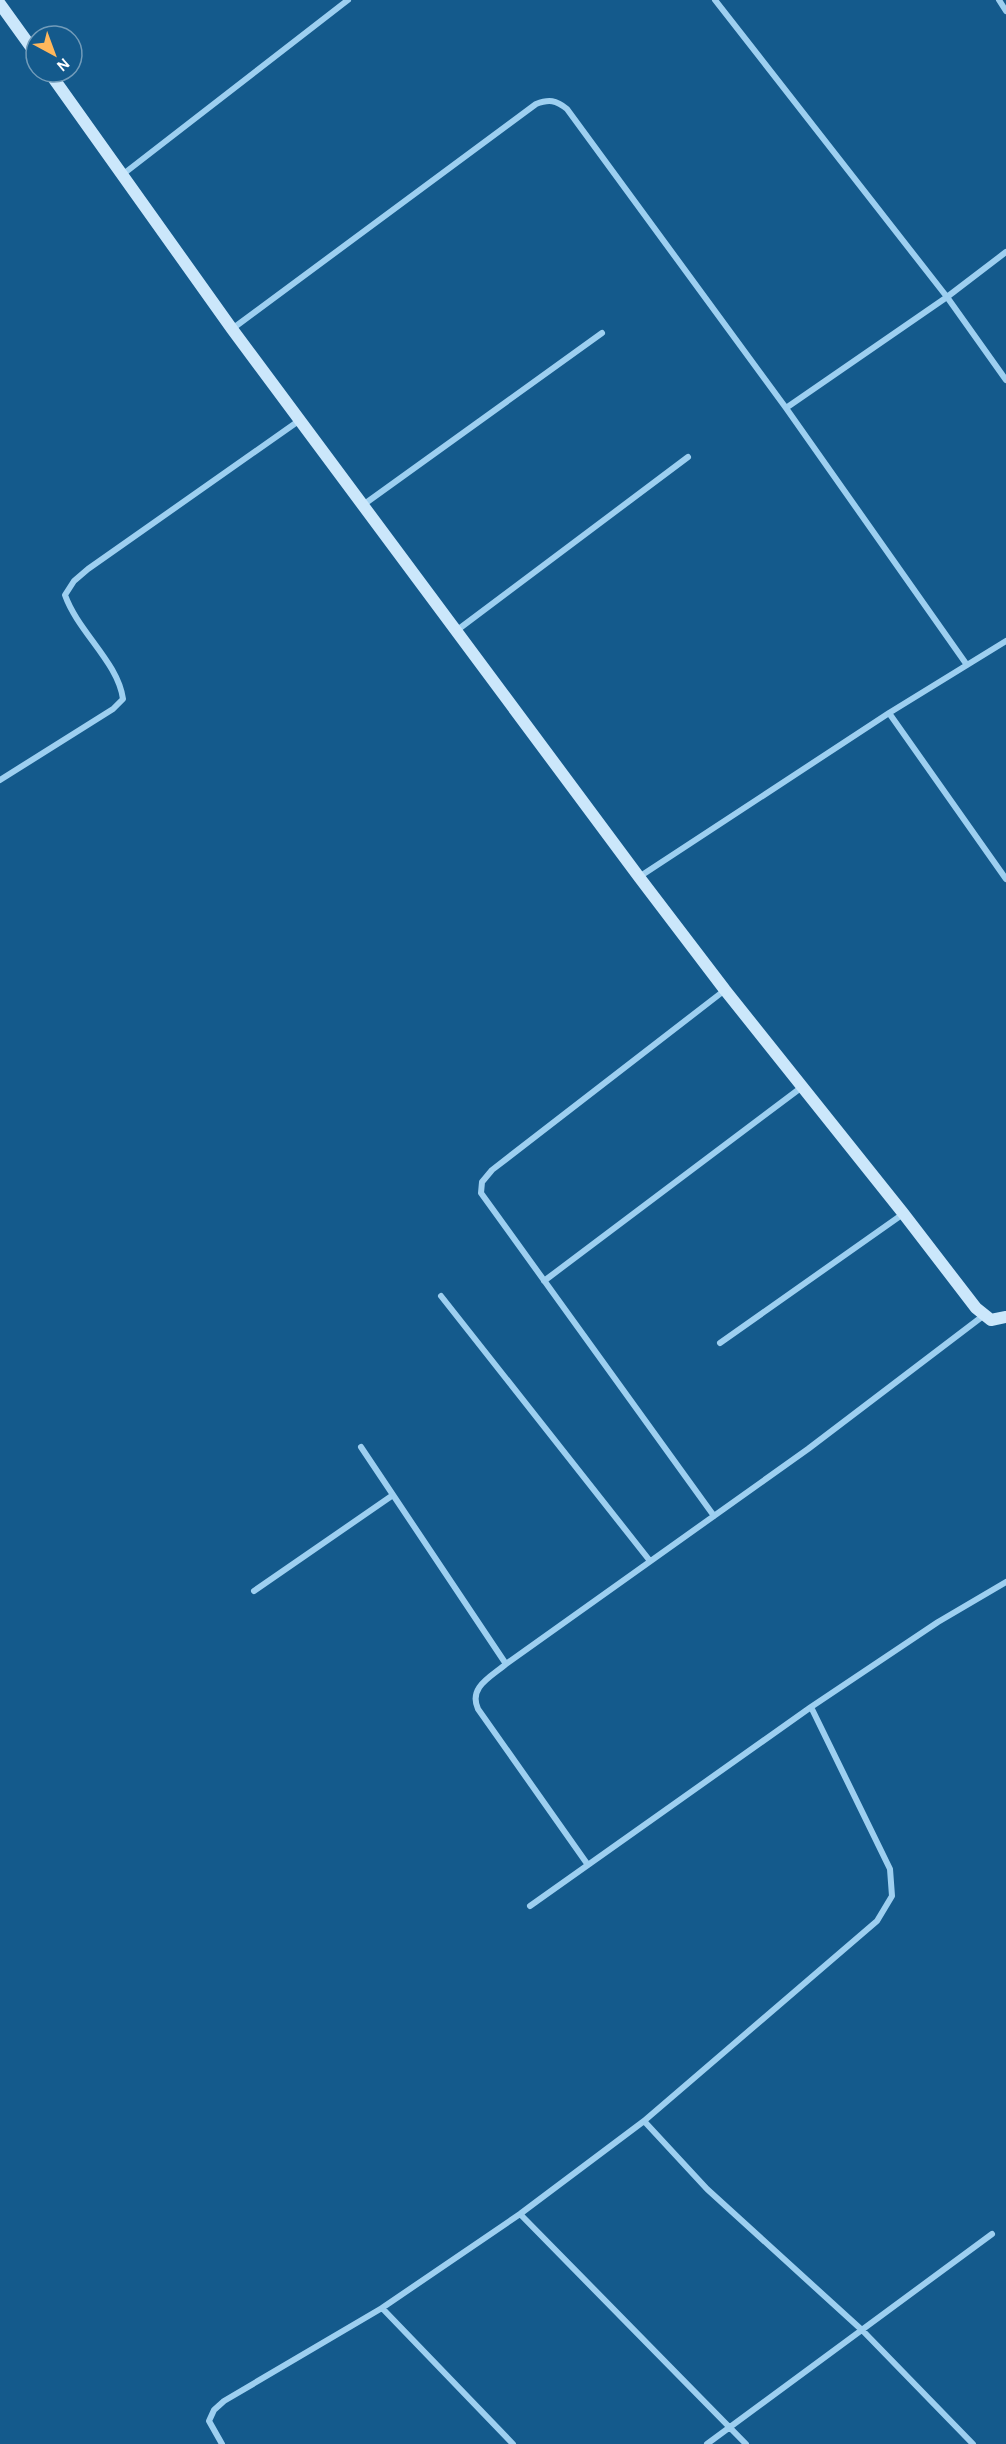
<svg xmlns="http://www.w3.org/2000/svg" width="1006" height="2444" viewBox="0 0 1006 2444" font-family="'Alegreya Sans',sans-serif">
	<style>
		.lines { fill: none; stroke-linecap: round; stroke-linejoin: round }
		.minor { stroke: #9dcff0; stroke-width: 6 }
		.secondary { stroke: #cbe7fb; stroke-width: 12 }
	</style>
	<rect width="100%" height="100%" fill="#145a8c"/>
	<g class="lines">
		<path class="minor" d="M715 0 947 297 1006 380
			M999 0 1006 11
			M122 175 348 0
			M232 329 536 104C549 99 556 100 567 109L786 408 967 665
			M786 408 947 297 1006 252
			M363 505 602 333
			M456 631 688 457
			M889 713 1006 879
			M0 780 113 709 123 699C118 662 78 632 65 595L74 581 88 569 300 420
			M639 877 889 713 1006 641
			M544 1281 802 1087
			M441 1296 650 1561
			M720 1343 903 1214
			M361 1447 506 1664
			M714 1516 481 1193 482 1182 492 1170 725 990
			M254 1591 393 1495
			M588 1865 478 1709C468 1687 491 1677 506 1664L808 1449 983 1316
			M530 1906 811 1707
			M644 2121 707 2189 863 2331 973 2444
			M520 2214 746 2444
			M222 2444 209 2421 214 2410 224 2401 382 2308
			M513 2444 382 2308 520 2214 644 2121 877 1921 892 1896 890 1869 811 1707 938 1622 1006 1582
			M707 2444 992 2234"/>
		<path class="secondary" d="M0 4 36 54
			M49 72 232 329 639 877 725 990 903 1213 976 1308 991 1320 1006 1317"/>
	</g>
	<g transform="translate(54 54) rotate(139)"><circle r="28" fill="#145a8c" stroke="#729cba" stroke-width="1.5"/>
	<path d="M0-4.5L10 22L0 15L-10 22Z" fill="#ffb75c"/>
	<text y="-9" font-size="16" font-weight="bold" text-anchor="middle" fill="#ffffff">N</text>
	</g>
</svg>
